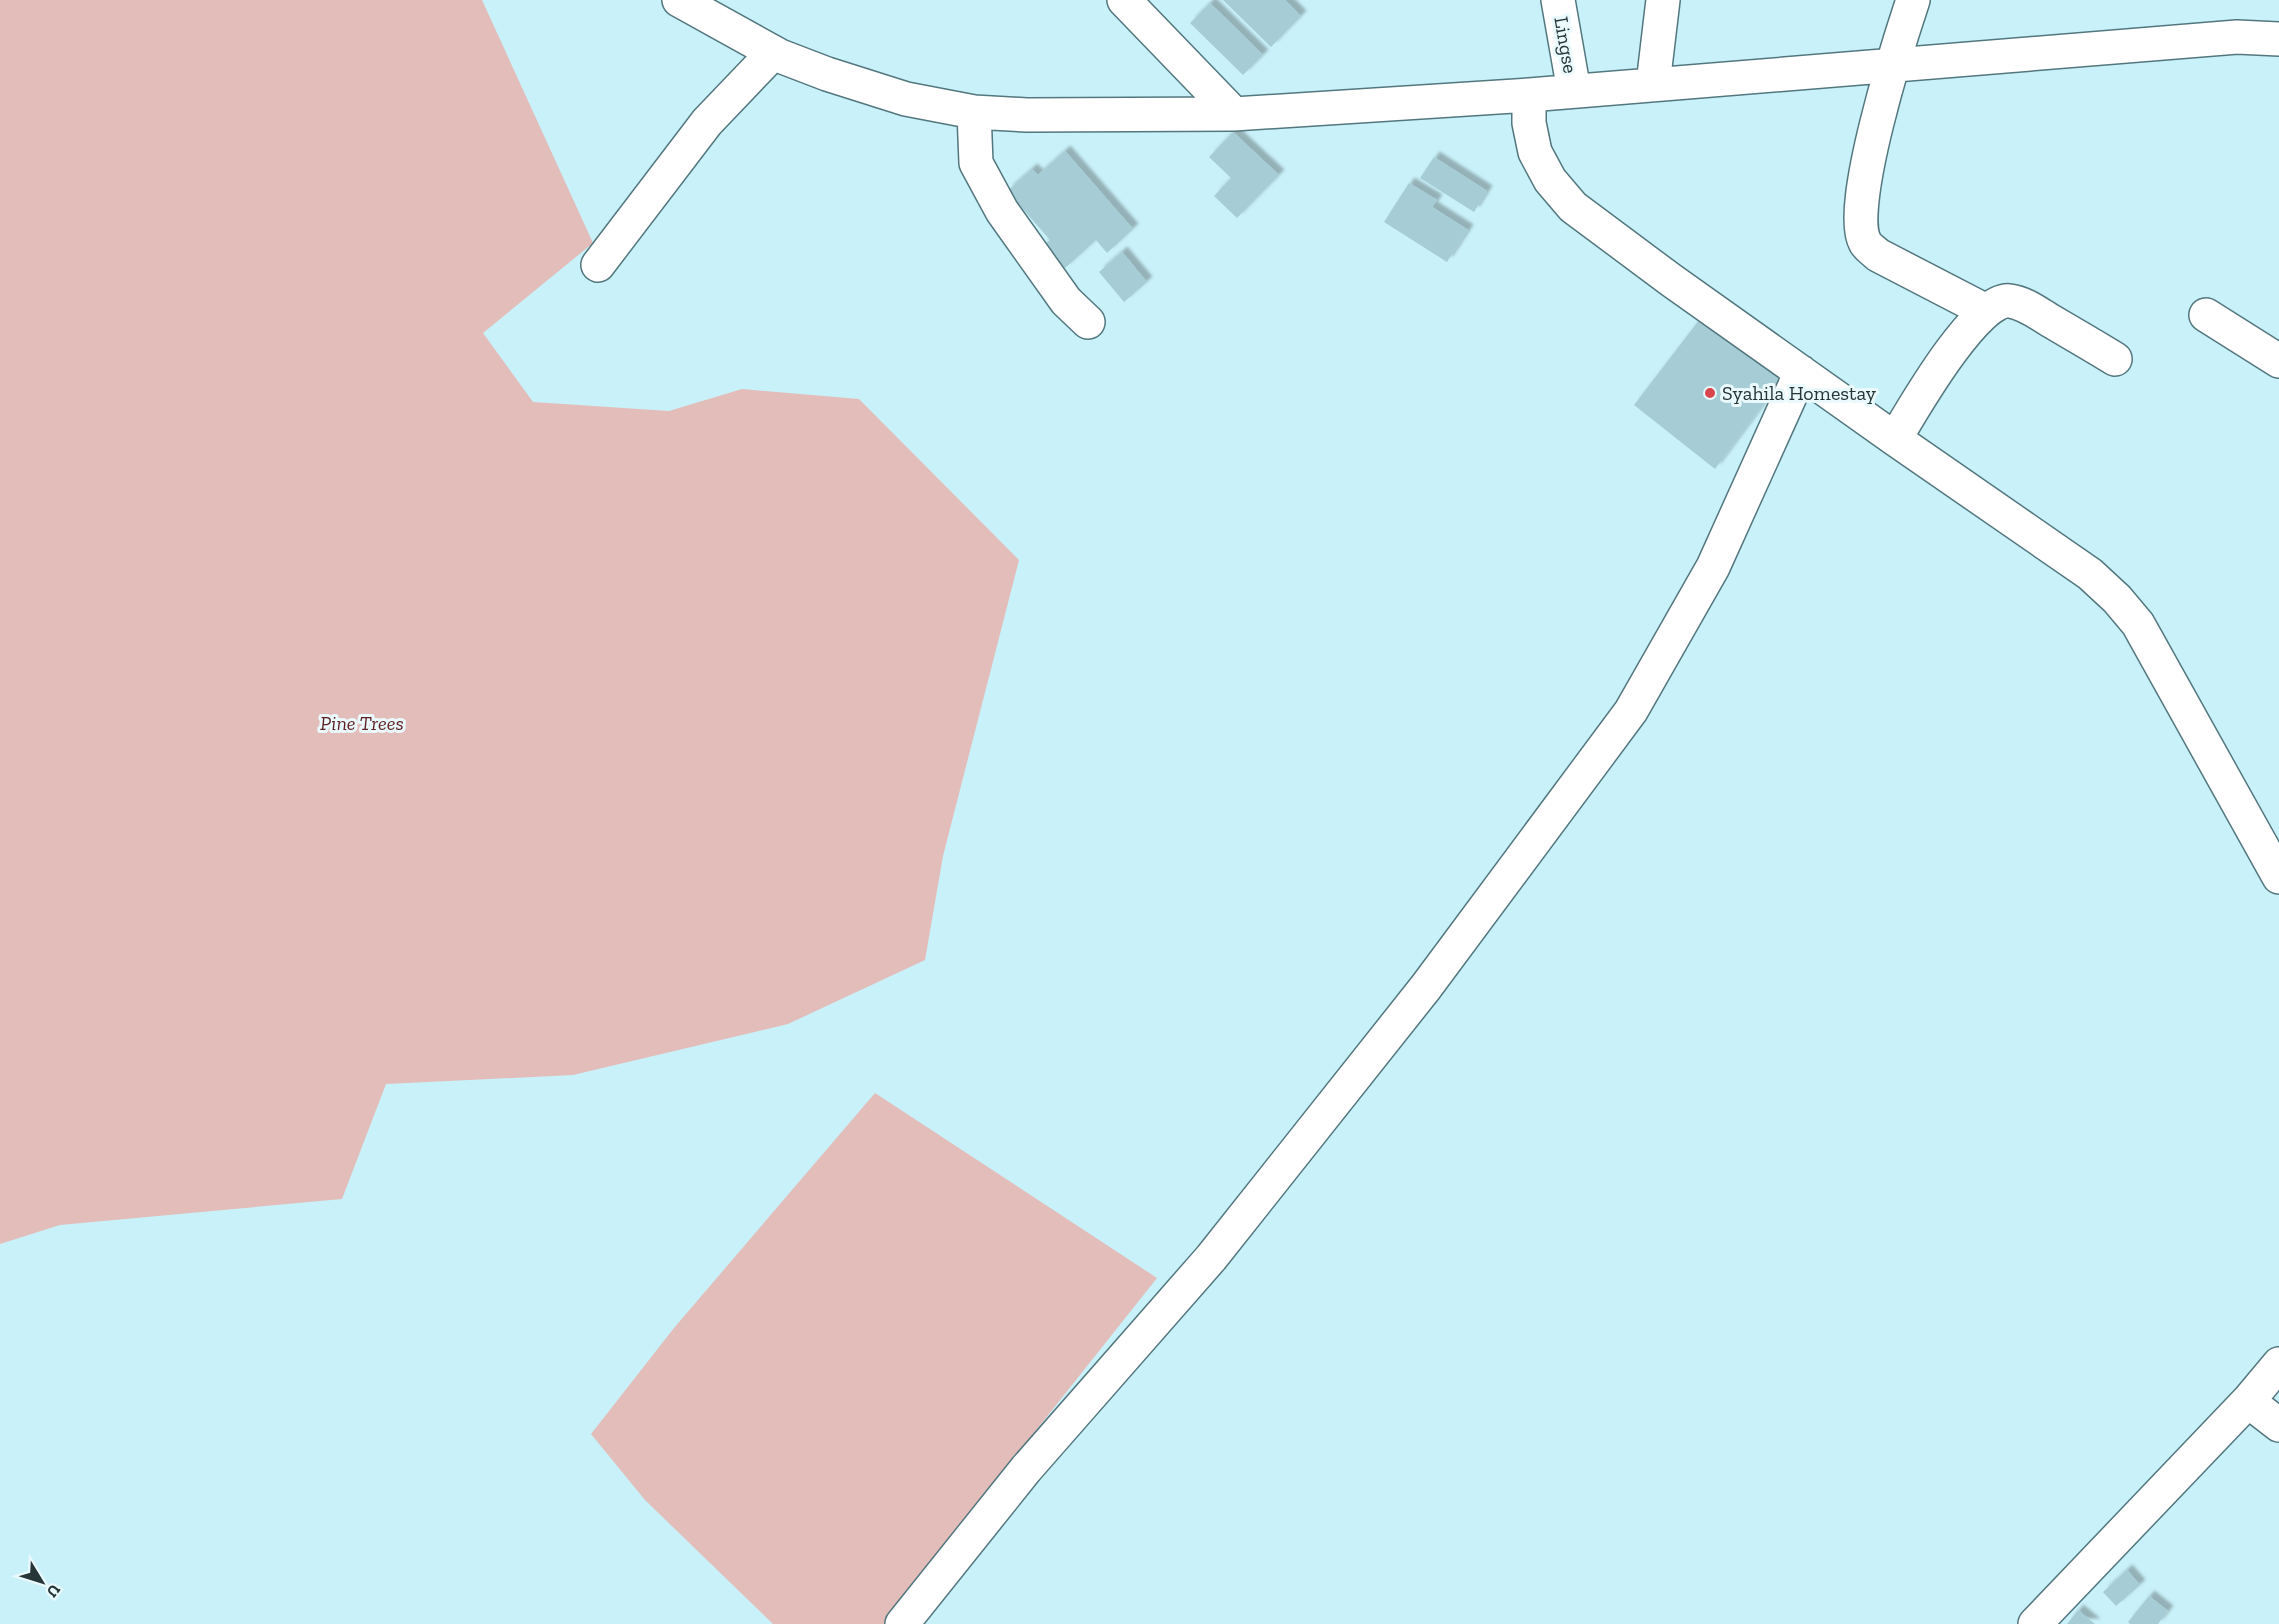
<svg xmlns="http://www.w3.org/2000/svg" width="2279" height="1624" viewBox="0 0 2279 1624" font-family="'Zilla Slab',serif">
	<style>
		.green { fill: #e3bdba }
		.building { fill: #a6cdd5; filter: url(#shadow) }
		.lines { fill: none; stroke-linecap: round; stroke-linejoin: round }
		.minor-casing { stroke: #53777e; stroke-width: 36 }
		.minor { stroke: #fff; stroke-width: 33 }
		.poi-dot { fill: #d6464c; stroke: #eaf9fc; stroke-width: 2 }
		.labels { text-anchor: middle; stroke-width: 6; stroke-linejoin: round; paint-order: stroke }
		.street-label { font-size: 20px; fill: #253538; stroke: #eaf9fc }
		.poi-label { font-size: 20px; fill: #253538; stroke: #eaf9fc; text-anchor: start }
		.park-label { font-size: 20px; font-style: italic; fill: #5f1f20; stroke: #eaf9fc }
	</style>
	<defs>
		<filter id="shadow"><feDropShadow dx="5.5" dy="-5.5" stdDeviation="1.5" flood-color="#0004"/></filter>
	</defs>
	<rect width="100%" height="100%" fill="#c9f1f9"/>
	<path class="green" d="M0 0H482L593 243 483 333 533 402 669 411 742 389 859 399 1019 560 943 856 925 960 788 1024 573 1075 386 1084 342 1199 60 1225 0 1244Z
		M875 1093 1157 1278 894 1609 886 1624H773L645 1500 591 1434 674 1328Z"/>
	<path class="building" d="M1223 0H1285L1301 16 1271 47Z
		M1210 3 1263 55 1243 75 1190 23Z
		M1233 132 1279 175 1237 218 1214 196 1231 178 1209 157Z
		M1065 151 1133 229 1107 253 1096 240 1064 269 1043 245 1050 240 1007 191 1032 169 1038 175Z
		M1434 157 1487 191 1474 212 1420 178Z
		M1409 183 1437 200 1432 207 1468 230 1447 262 1384 222Z
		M1122 252 1147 282 1124 302 1099 272Z
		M1703 315 1785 375 1715 469 1634 405Z
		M2127 1570 2140 1585 2116 1606 2103 1592Z
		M2149 1596 2168 1611 2158 1624H2130L2128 1622Z
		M2078 1610 2095 1624H2067Z"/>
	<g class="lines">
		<defs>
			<path id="minor" d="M679 0 780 56 827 74 906 99 974 112 1027 115 1234 114 1529 95 2237 37 2279 39
				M1124 0 1234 114
				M1558 0 1574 91
				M1913 0C1899 42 1846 208 1865 242 1867 247 1874 251 1878 255L1986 311
				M1653 84 1663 0
				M1529 95V123L1535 152 1550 180 1573 207 1671 280 1895 439 2090 574 2117 599 2138 624 2279 877
				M974 112 976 163 1002 211 1066 301 1088 322
				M598 265 707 122 773 53
				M2206 315 2279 361
				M1895 439C1911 412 1977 296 2010 301 2025 303 2039 314 2051 321 2073 334 2094 346 2115 359
				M2248 1401 2279 1425
				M902 1624 1026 1469 1211 1258 1426 987 1631 711 1713 567 1801 372
				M2035 1624 2248 1401 2279 1364"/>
		</defs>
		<use href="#minor" class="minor-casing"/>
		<use href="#minor" class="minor"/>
	</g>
	<circle class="poi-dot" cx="1710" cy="393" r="6"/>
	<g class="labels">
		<g class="street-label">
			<text transform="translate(1566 45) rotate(80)" y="7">Lingse</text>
		</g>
		<g class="poi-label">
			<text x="1722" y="400">Syahila Homestay</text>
		</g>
		<g class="park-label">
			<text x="362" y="730">Pine Trees</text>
		</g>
	</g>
	<g transform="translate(42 1582) rotate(128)" stroke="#eaf9fc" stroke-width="4.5" paint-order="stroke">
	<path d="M0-4.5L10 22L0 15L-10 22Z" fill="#253538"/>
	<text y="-9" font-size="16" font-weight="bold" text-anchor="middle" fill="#253538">U</text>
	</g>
</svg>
